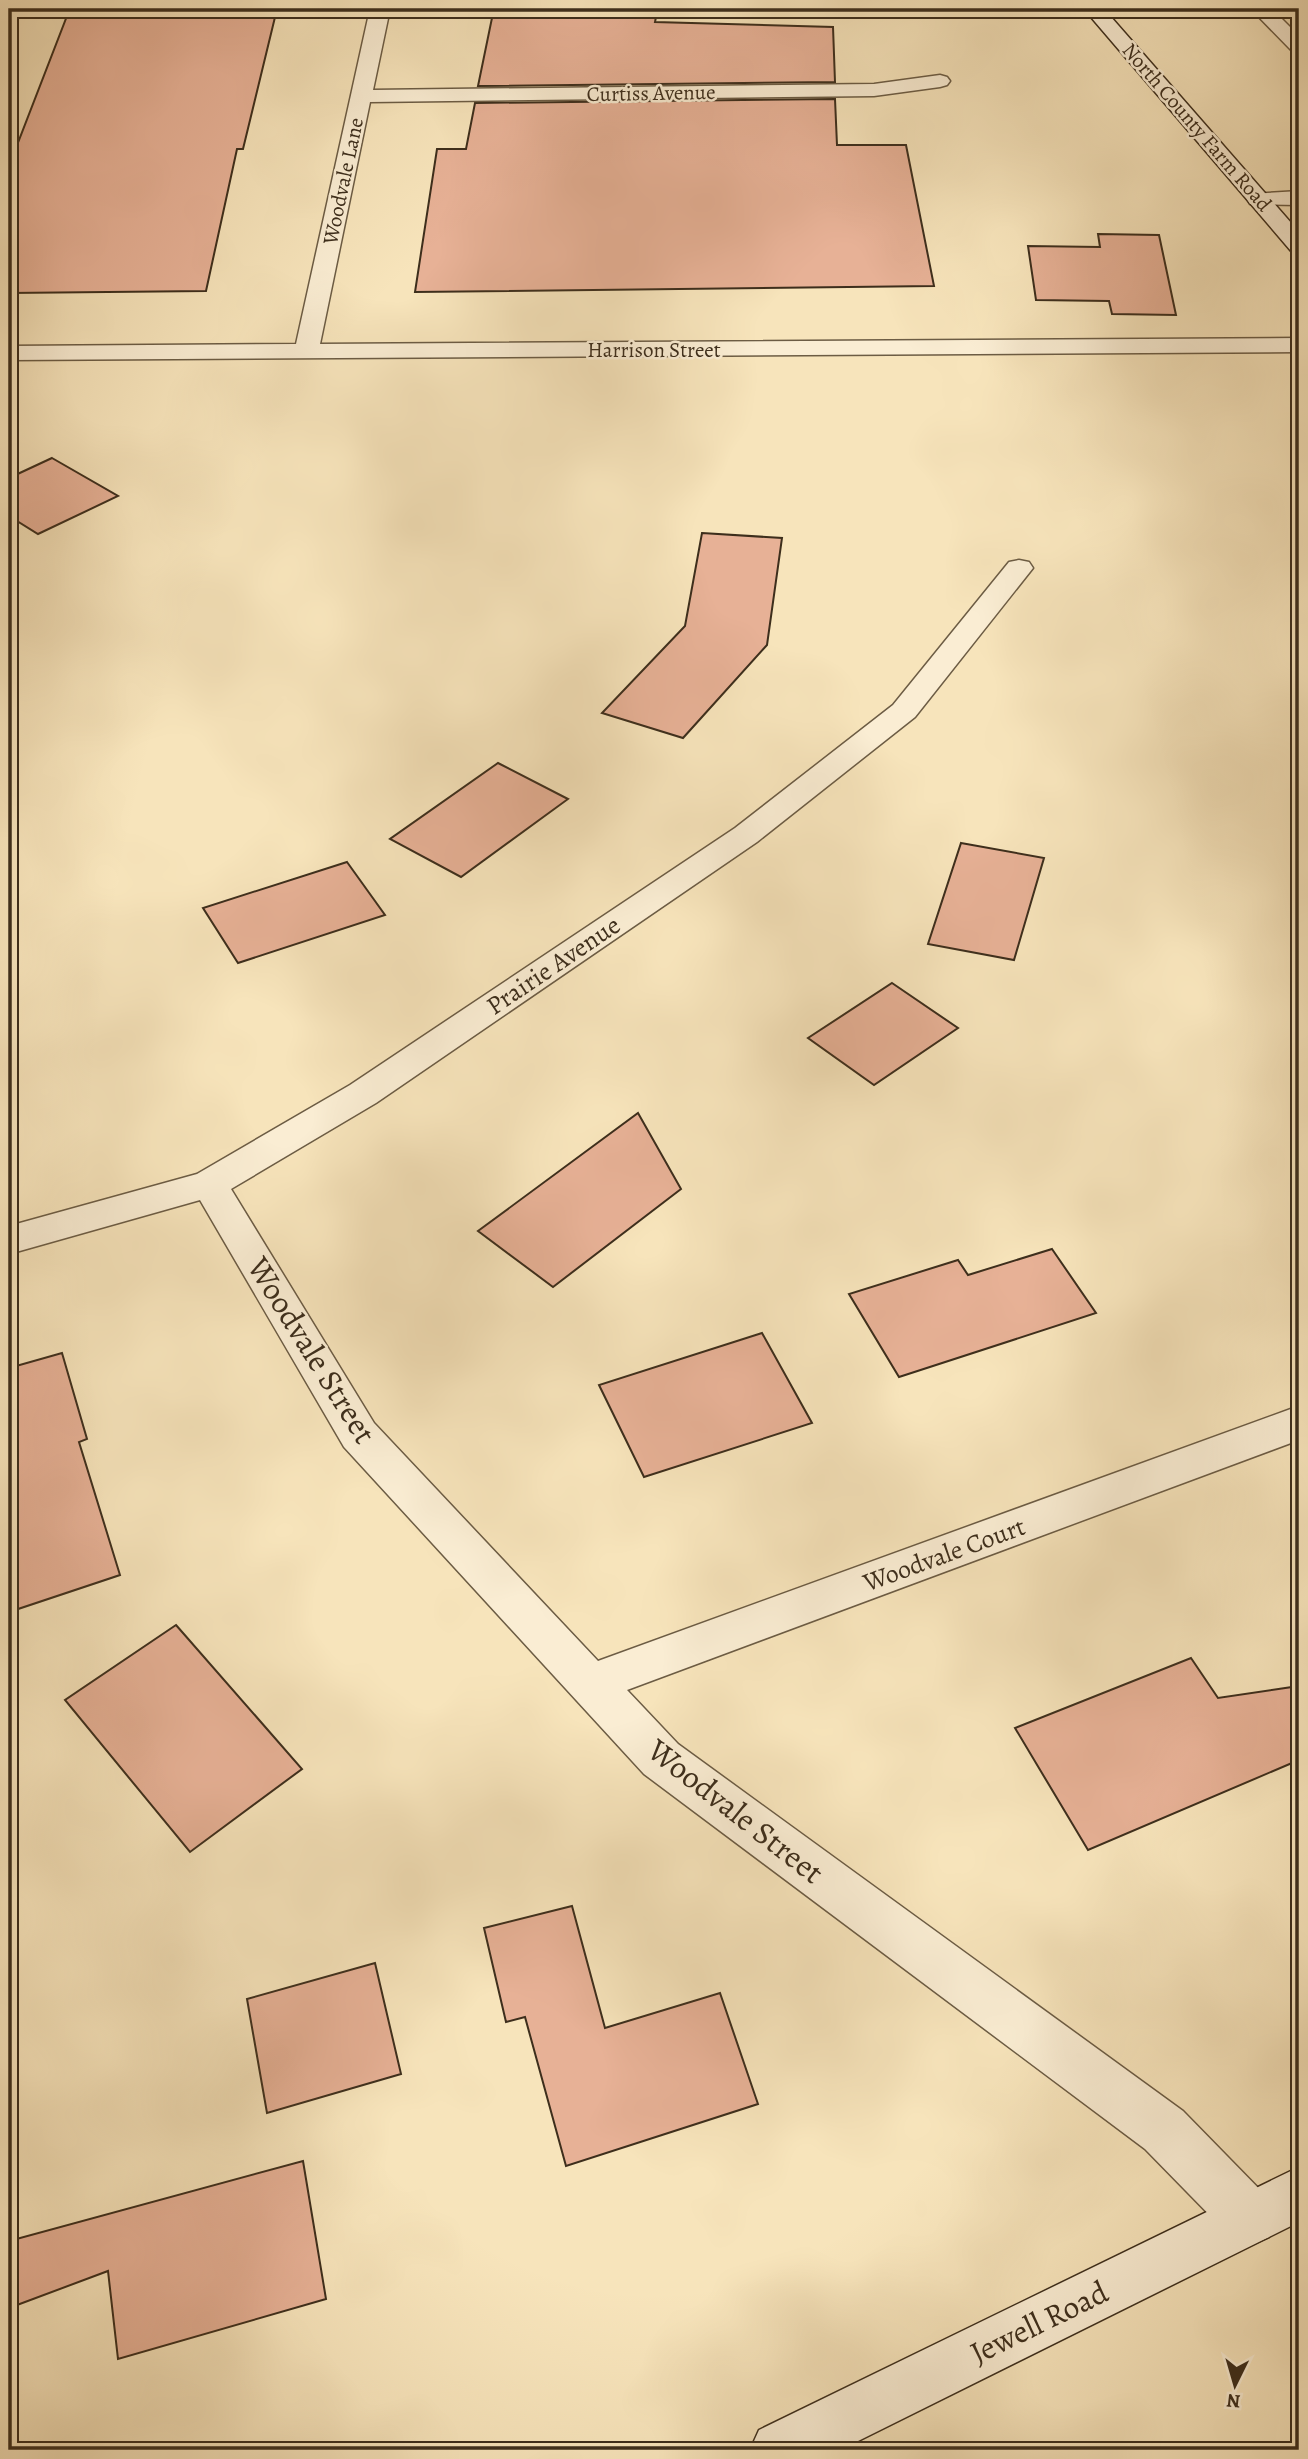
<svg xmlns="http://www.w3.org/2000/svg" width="1308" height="2459" viewBox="0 0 1308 2459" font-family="Alegreya,serif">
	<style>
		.building { fill: #e7b196; stroke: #3d2e1c; stroke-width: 2 }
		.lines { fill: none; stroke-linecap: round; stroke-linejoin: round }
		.street-casing { stroke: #6c5c44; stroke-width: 3 }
		.secondary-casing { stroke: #3d2e1c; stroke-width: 3 }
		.street { fill: #faedd3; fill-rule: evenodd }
		.secondary { fill: #faedd3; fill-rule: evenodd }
		.labels { text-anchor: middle; stroke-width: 5; stroke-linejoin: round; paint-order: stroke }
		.far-street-label { font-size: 21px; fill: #3d2e1c; stroke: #faedd3 }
		.street-label { font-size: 26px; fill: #3d2e1c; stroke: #faedd3 }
		.near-street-label { font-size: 32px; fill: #3d2e1c; stroke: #faedd3 }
	</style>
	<rect width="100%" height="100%" fill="#f7e4bb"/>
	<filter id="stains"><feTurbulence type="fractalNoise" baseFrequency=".00286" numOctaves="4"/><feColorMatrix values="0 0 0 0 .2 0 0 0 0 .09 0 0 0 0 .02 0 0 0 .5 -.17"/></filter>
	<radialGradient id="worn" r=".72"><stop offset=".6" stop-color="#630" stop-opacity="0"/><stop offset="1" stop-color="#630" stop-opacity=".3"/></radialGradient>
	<path class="building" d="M170 12 169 14 276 13 243 149H237L206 291 9 293V166L67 16 86 15 87 13Z
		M493 13 656 17 655 22 833 27 835 82 478 86Z
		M835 99 837 145H906L934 286 415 292 437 149H466L475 103Z
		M1098 234 1159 235 1176 315 1112 314 1109 301 1036 300 1028 246 1100 247Z
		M52 458 118 496 38 534 9 516V478Z
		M702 533 782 538 767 645 683 738 602 713 685 626Z
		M498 763 568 799 461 877 390 839Z
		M961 843 1044 858 1014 960 928 944Z
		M347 862 385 915 238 963 203 908Z
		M892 983 958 1028 874 1085 808 1038Z
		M638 1113 681 1189 553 1287 478 1231Z
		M1052 1249 1096 1313 899 1377 849 1294 958 1260 968 1275Z
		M762 1333 812 1423 644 1477 599 1385Z
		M62 1353 87 1439 79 1442 120 1575 9 1612V1368Z
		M176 1625 302 1769 190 1852 65 1700Z
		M1191 1658 1218 1698 1299 1686V1760L1088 1850 1015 1728Z
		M572 1906 605 2028 720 1993 758 2104 566 2166 525 2017 506 2022 484 1928Z
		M375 1963 401 2074 267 2113 247 1999Z
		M303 2161 326 2299 118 2359 108 2271 9 2308V2241Z"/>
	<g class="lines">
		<defs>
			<path id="street" d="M370 9H390L373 90 874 84 940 75 947 77 950 81 947 85 940 87 874 96 370 102 320 344 1299 338V352L9 360V346L296 344Z
				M1251 9H1272L1299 36V53L1292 51Z
				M1299 191V205L1250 204 1247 199 1250 194Z
				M1019 560 1029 562 1033 568 915 717 757 842 376 1103 231 1189 374 1423 598 1661 1299 1406V1440L627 1690 678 1744 1183 2111 1269 2199 1277 2218 1269 2237 1250 2245 1231 2237 1145 2149 644 1774 344 1447 200 1200 9 1254V1226L197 1174 350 1085 735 828 893 705 1009 562Z"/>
			<path id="secondary" d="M1084 9H1104L1299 232V253L1291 251Z
				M1299 2167V2222L840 2450H750L759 2430Z"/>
		</defs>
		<use href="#street" class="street-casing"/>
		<use href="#secondary" class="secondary-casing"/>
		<use href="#street" class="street"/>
		<use href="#secondary" class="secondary"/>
	</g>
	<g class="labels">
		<g class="far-street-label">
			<text transform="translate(651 93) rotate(-1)" y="7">Curtiss Avenue</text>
			<text transform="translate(1197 127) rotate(49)" y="7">North County Farm Road</text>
			<text transform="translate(343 181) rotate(-78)" y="7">Woodvale Lane</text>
			<text x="654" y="357">Harrison Street</text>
		</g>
		<g class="street-label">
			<text transform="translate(553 965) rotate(-34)" y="9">Prairie Avenue</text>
			<text transform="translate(944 1554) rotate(-20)" y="9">Woodvale Court</text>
		</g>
		<g class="near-street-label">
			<text transform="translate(312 1350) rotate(58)" y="11">Woodvale Street</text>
			<text transform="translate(736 1811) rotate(38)" y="11">Woodvale Street</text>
			<text transform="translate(1039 2322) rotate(-26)" y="11">Jewell Road</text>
		</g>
	</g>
	<rect width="1308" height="2459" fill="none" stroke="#f7e4bb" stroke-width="35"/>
	<rect x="10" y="10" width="1287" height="2438" fill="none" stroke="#3d2e1c" stroke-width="3.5"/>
	<rect x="18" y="18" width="1273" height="2424" fill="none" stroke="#3d2e1c" stroke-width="2"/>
	<g transform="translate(1235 2385) rotate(185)" stroke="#faedd3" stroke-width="5" paint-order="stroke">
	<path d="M0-5L12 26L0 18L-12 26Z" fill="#3d2e1c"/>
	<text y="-10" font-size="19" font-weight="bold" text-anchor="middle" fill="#3d2e1c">N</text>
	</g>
	<rect width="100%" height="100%" filter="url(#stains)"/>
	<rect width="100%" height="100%" fill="url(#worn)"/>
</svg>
